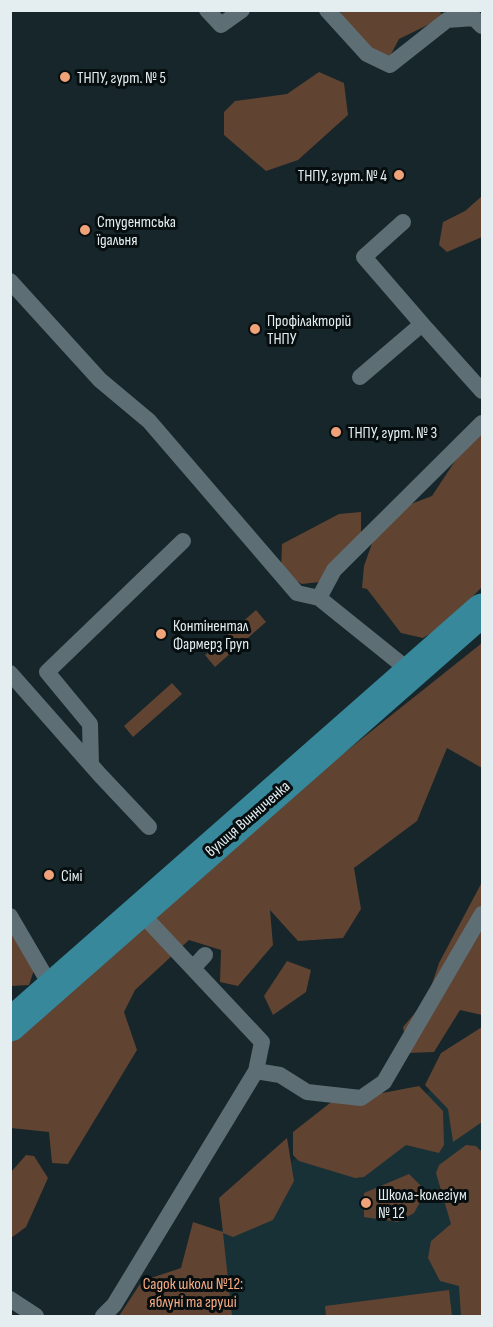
<svg xmlns="http://www.w3.org/2000/svg" width="493" height="1327" viewBox="0 0 493 1327" font-family="'Sofia Sans Condensed',sans-serif">
	<style>
		.built { fill: #183137 }
		.green { fill: #614332 }
		.lines { fill: none; stroke-linecap: round; stroke-linejoin: round }
		.lane { stroke: #5d6f74; stroke-width: 16 }
		.primary { stroke: #37889b; stroke-width: 33 }
		.poi-dot { fill: #f0a378; stroke: #070e10; stroke-width: 2 }
		.labels { text-anchor: middle; stroke-width: 6; stroke-linejoin: round; paint-order: stroke }
		.poi-label { font-size: 16px; fill: #e4eef1; stroke: #070e10; text-anchor: start }
		.street-label { font-size: 16px; fill: #e4eef1; stroke: #070e10 }
		.park-label { font-size: 16px; fill: #f9ac82; stroke: #070e10 }
	</style>
	<rect width="100%" height="100%" fill="#16262a"/>
	<path class="built" d="M482 1055V1316H139L138 1311 307 1147 355 1145 469 1062Z"/>
	<path class="green" d="M341 11H440L442 18 399 39 388 60 367 54 341 18Z
		M319 72 344 83 348 115 298 160 266 171 224 135V112L235 101 287 94Z
		M482 196V237L447 252 439 245 443 222 465 211Z
		M482 432V587L443 626 423 638 401 633 367 589 362 588 364 566 382 515 432 496 457 458Z
		M361 512V541L337 580 302 584 281 572 282 544 339 514Z
		M256 610 266 622 215 667 205 655Z
		M482 643V768L447 748 417 821 354 868 361 909 343 938 298 941 270 910 273 945 238 986 220 982 221 950 189 940 135 990 124 1012 137 1050 68 1164 52 1163 49 1132 11 1128 10 1036 187 878Z
		M172 683 182 694 133 737 124 726Z
		M482 882V1015L460 1010 434 1052 408 1053 403 1027 427 999 439 963Z
		M10 927 34 970 29 985 11 986Z
		M287 961 311 970 306 992 273 1015 264 996Z
		M482 1027V1122L453 1142 448 1109 425 1085 441 1053Z
		M419 1086 443 1111 444 1145 439 1153 406 1145 364 1177 355 1178 299 1161 293 1155V1132L330 1103Z
		M287 1138 294 1181 273 1220 233 1237 223 1233 232 1316H119L142 1281 181 1268 193 1222 223 1232 219 1198Z
		M466 1145 476 1146 482 1152V1316H461L459 1286 440 1281 428 1258 431 1241 451 1224 436 1173 439 1165Z
		M26 1155 34 1156 48 1178 26 1227 11 1238V1172Z
		M409 1174 426 1191 414 1213 398 1222 364 1217V1193Z
		M449 1290 452 1316H326L325 1306Z"/>
	<g class="lines">
		<path class="lane" d="M207 10 221 25 242 10
			M327 10 367 54 390 65 447 20 474 18 482 26
			M10 281 100 380 149 421 297 593 319 598 411 672
			M422 324 482 391
			M360 377 422 324 364 257 403 222
			M319 598 334 570 482 423
			M10 673 100 775 149 827
			M91 765 90 724 47 672 183 541
			M139 911 262 1042 256 1071
			M10 916 52 988
			M193 968 205 955
			M10 1299 36 1316
			M103 1316 114 1305 256 1071 280 1075 307 1092 361 1098 384 1082 482 914"/>
		<path class="primary" d="M10 1025 482 610"/>
	</g>
	<g class="poi-dot">
		<circle cx="65" cy="77" r="6"/>
		<circle cx="399" cy="175" r="6"/>
		<circle cx="85" cy="230" r="6"/>
		<circle cx="255" cy="329" r="6"/>
		<circle cx="336" cy="432" r="6"/>
		<circle cx="161" cy="634" r="6"/>
		<circle cx="49" cy="875" r="6"/>
		<circle cx="366" cy="1203" r="6"/>
	</g>
	<g class="labels">
		<g class="poi-label">
			<text x="77" y="83">ТНПУ, гурт. № 5</text>
			<text x="387" y="181" text-anchor="end">ТНПУ, гурт. № 4</text>
			<text x="97" y="227">Студентська<tspan x="97" dy="18">їдальня</tspan></text>
			<text x="267" y="326">Профілакторій<tspan x="267" dy="18">ТНПУ</tspan></text>
			<text x="348" y="438">ТНПУ, гурт. № 3</text>
			<text x="173" y="631">Контінентал<tspan x="173" dy="18">Фармерз Груп</tspan></text>
			<text x="61" y="881">Сімі</text>
			<text x="378" y="1200">Школа-колегіум<tspan x="378" dy="18">№ 12</tspan></text>
		</g>
		<g class="street-label">
			<text transform="translate(247 818) rotate(-41)" y="6">вулиця Винниченка</text>
		</g>
		<g class="park-label">
			<text x="193" y="1289">Садок школи №12:<tspan x="193" dy="18">яблуні та груші</tspan></text>
		</g>
	</g>
	<rect width="493" height="1327" fill="none" stroke="#e4eef1" stroke-width="24"/>
</svg>
